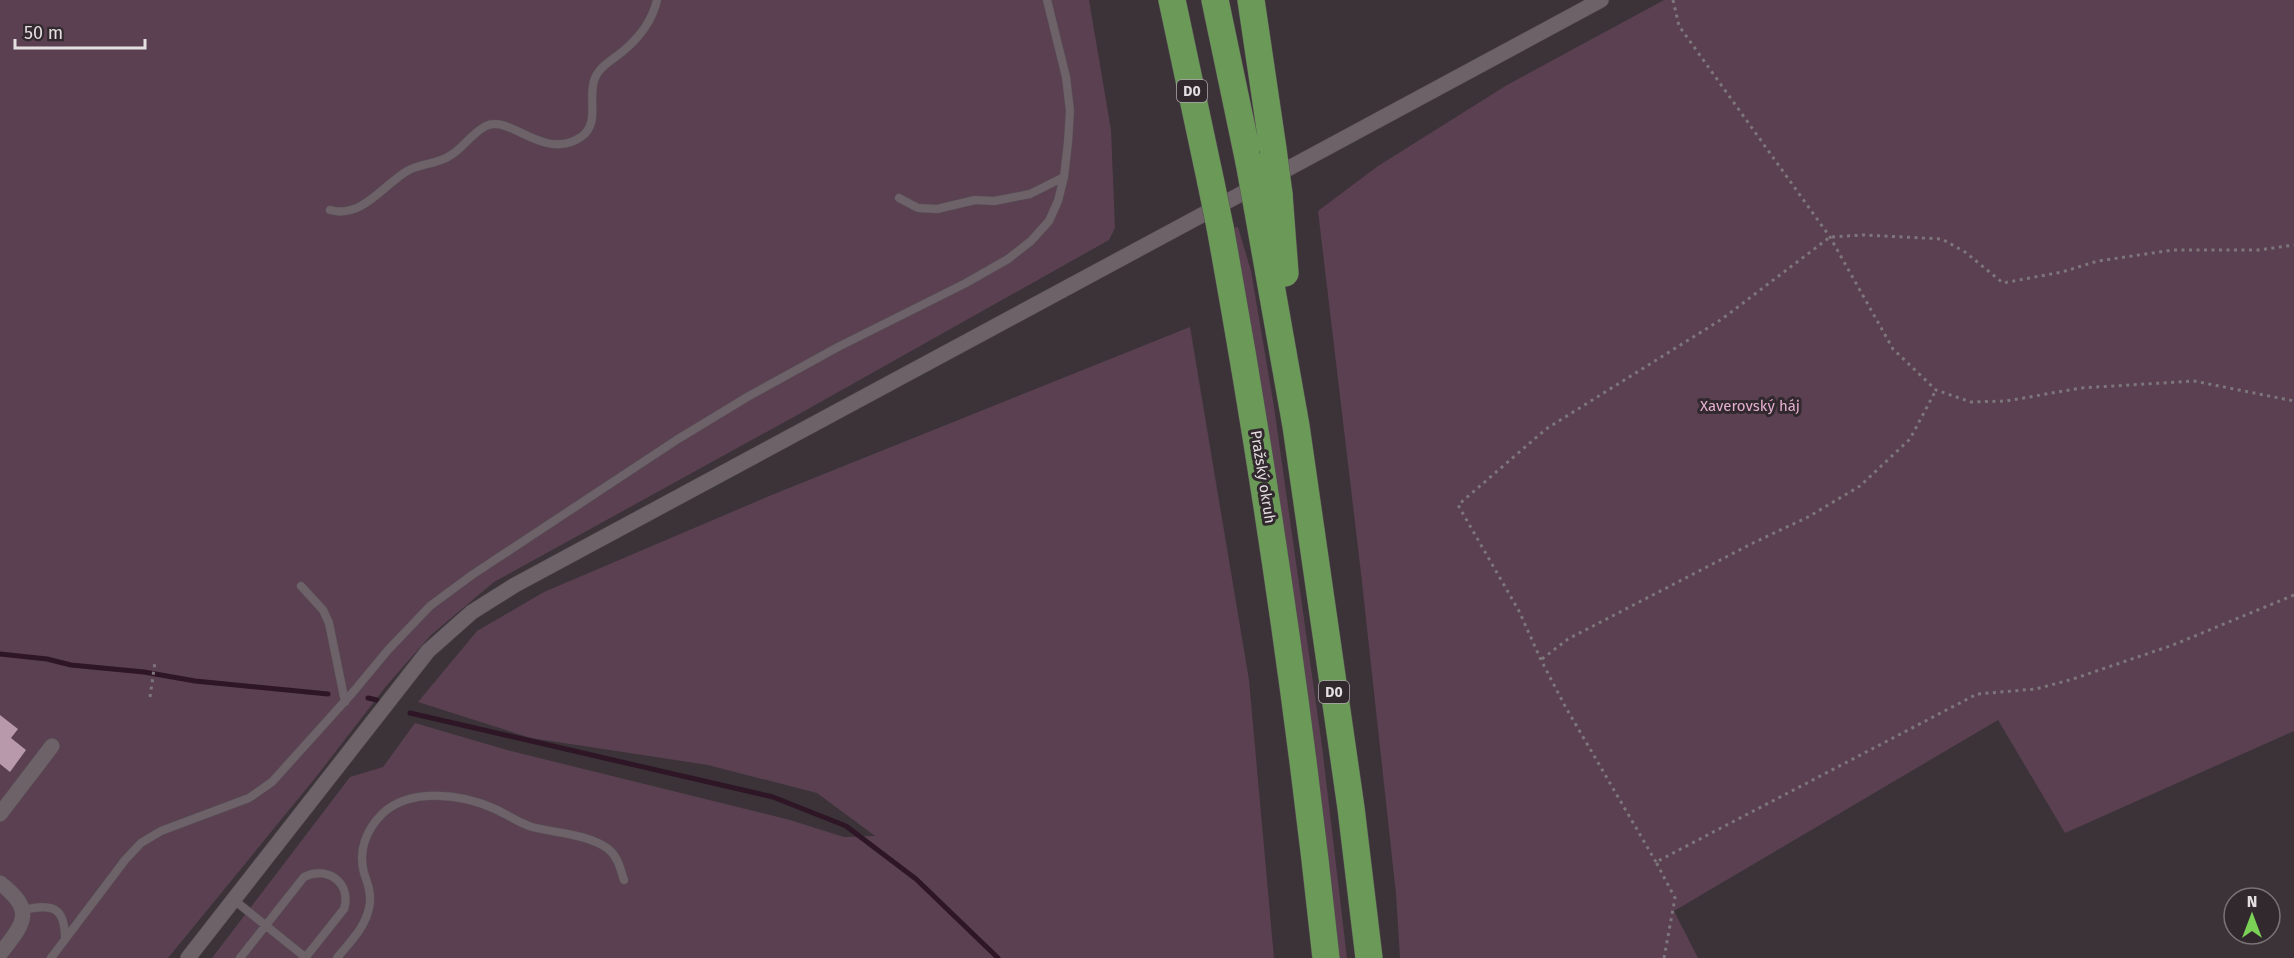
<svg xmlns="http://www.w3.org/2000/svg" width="2294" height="958" viewBox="0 0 2294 958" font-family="'Fira Sans',sans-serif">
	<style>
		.green { fill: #5a4051 }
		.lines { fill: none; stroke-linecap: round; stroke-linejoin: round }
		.stream { stroke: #2e1626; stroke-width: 5 }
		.building { fill: #b899ac }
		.service-casing { stroke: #595156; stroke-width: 9 }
		.minor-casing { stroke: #595156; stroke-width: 16 }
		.motorway-casing { stroke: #595156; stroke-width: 28 }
		.path { stroke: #7d767a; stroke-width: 3; stroke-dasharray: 3 4.5; stroke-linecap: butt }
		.service { stroke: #6c6268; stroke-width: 8 }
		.minor { stroke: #6c6268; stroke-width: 15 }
		.motorway { stroke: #6b9a58; stroke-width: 27 }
		.motorway-bridge-casing { stroke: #595156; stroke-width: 28; stroke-linecap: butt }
		.motorway-bridge { stroke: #6b9a58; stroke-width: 27 }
		.labels { text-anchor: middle; stroke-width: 6; stroke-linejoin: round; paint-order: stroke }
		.shield { fill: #31292e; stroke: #afa8ac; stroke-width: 1.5 }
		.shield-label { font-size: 14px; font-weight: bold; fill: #e5dfe2 }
		.park-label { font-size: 15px; fill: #e4afd0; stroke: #31292e }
		.street-label { font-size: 15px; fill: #e5dfe2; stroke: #31292e }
	</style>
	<rect width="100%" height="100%" fill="#3b3338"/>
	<path class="green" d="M0 0H1089L1111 130 1115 228 1109 240 801 413 494 582 431 635 387 685 316 777 168 958H0Z
		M1664 0H2294V731L2065 833 1998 720 1674 911 1698 958H1400L1396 894 1361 573 1318 211 1378 166 1507 85Z
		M1238 227 1251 271 1274 407 1322 746 1347 958H1337L1232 228Z
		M1190 327 1249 680 1274 958H212L350 777 383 767 415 723 507 750 790 820 844 837 875 836 817 793 708 765 531 738 418 702 477 631 544 592 774 494Z"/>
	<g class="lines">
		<path class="stream" d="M0 654 47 659 71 665 144 672 195 681 328 694
			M368 698 377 700
			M410 713 773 797 846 826 916 879 998 958"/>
	</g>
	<path class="building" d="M0 715 18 729 11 738 26 750 10 772 0 764Z"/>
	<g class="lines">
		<defs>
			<path id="service" d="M899 198 918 208 937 209 975 200 994 201 1030 194 1064 177
				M330 210C363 219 383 184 409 170 422 163 439 164 451 155 464 147 472 133 486 126 510 114 544 162 581 137 600 124 588 100 594 81 598 67 611 61 622 52 639 38 652 22 657 0
				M301 586 323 610 329 623 345 702
				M234 900 305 957
				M23 910C51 904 65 905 65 939
				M51 958 125 860 141 843 161 831 249 798 272 782 354 691 388 650 430 606 472 575 678 439 749 396 838 347 966 283 1008 259 1031 241 1049 221 1058 201 1064 177 1068 142 1070 111 1066 77 1047 0
				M240 958 304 877C327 865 352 883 344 909L305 958
				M337 958C349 943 365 928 369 908 372 896 368 884 364 873 358 851 366 830 382 814 410 787 462 794 495 809 508 815 519 823 532 827 555 833 587 834 607 848 618 856 620 868 624 880"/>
			<path id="minor" d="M0 814 52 746
				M0 883C36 911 24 923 0 954
				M188 958 428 651 472 612 515 585 1601 0"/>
			<path id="motorway" d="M1172 0 1211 183
				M1215 0 1249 162
				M1251 0 1273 149
				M1279 194 1285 273
				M1257 206 1296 426 1351 808 1369 958
				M1220 227C1264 469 1300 713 1326 958"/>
		</defs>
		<use href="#service" class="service-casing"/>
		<use href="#minor" class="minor-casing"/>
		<use href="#motorway" class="motorway-casing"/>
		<path class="path" d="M1673 0 1679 26 1830 237 1893 349 1936 390 1971 402 2006 401 2081 388 2194 381 2294 401
			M1542 659 1568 639 1753 543 1808 517 1860 486 1910 439 1936 390
			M150 697 155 662
			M1656 862 1565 706 1541 660 1519 611 1458 505 1546 429 1722 319 1830 237 1864 235 1942 239 1965 252 2003 283 2062 272 2098 261 2173 250H2258L2294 245
			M1664 958 1675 898 1656 862 1977 694 2036 689 2073 679 2173 645 2294 595"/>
		<use href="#service" class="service"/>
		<use href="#minor" class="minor"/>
		<use href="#motorway" class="motorway"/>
		<defs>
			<path id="motorway-bridge" d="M1273 149 1279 194
				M1249 162 1257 206
				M1211 183 1220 227"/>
		</defs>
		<use href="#motorway-bridge" class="motorway-bridge-casing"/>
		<use href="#motorway-bridge" class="motorway-bridge"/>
	</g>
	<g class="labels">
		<g class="shield">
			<rect x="1177" y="80" width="30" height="22" rx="4.5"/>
			<rect x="1319" y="681" width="30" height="22" rx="4.5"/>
		</g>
		<g class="shield-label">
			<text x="1192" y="96">D0</text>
			<text x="1334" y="697">D0</text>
		</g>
		<g class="park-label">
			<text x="1750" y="411">Xaverovský háj</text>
		</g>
		<g class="street-label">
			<text transform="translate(1263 477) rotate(81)" y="5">Pražský okruh</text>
		</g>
	</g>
	<g transform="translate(2252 916)"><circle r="28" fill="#31292e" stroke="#797276" stroke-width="1.5"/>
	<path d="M0-4.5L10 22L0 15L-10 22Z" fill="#7bd155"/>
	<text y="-9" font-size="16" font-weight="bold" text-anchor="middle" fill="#e5dfe2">N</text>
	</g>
	<path d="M15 39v9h130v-9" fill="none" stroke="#e5dfe2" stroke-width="3"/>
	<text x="24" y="39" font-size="18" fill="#e5dfe2" stroke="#31292e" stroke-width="4.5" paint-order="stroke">50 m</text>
</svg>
